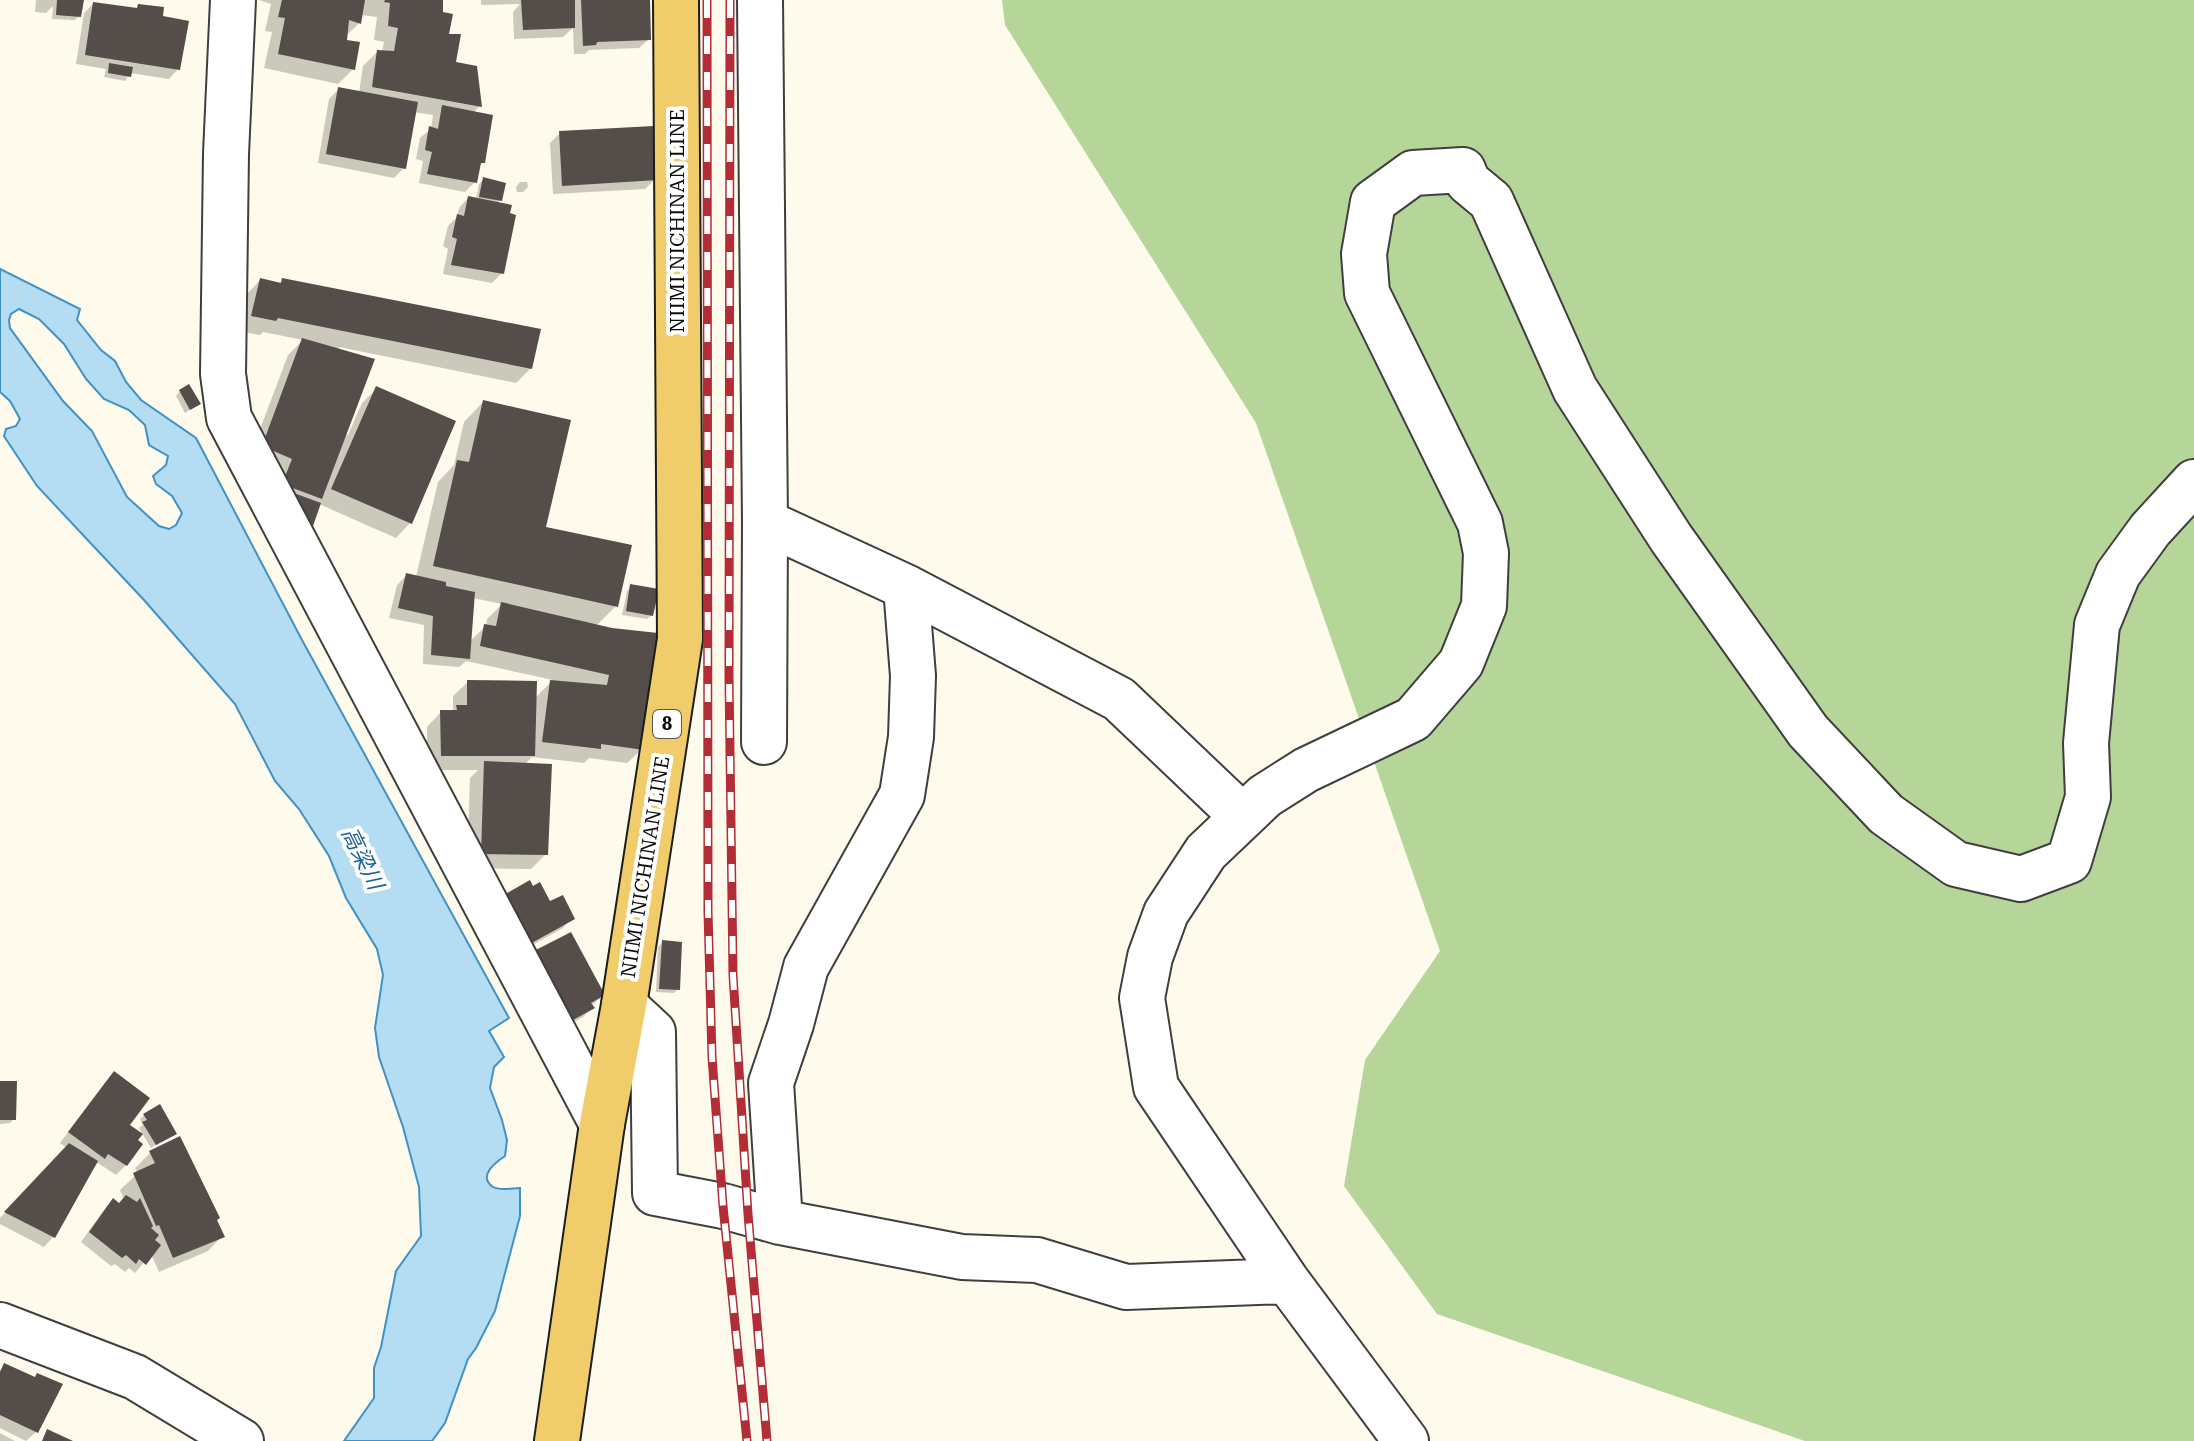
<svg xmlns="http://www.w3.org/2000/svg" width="2194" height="1441" viewBox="0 0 2194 1441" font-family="'Roboto Serif','Noto Sans JP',serif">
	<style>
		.forest { fill: #b5d599 }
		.water { fill: #b4dcf2; stroke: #4092c4; stroke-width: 2; fill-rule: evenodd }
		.shadow { fill: #0003; fill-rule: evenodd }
		.building { fill: #544d49 }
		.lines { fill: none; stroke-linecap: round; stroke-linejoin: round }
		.minor-casing { stroke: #3f3f3f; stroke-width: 48 }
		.major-casing { stroke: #1d1d1d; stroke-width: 48 }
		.minor { stroke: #fff; stroke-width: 44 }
		.major { stroke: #f0cd6a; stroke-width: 44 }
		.rail-casing { stroke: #b32d36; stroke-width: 9 }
		.rail { stroke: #fff; stroke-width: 6; stroke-dasharray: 18; stroke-linecap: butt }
		.labels { text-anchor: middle; stroke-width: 8; stroke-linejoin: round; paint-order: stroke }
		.shield { fill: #fff; stroke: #555; stroke-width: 2 }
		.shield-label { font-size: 18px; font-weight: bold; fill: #0c0c0c }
		.street-label { font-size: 20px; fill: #0c0c0c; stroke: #fff }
		.water-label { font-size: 22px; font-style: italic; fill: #1e6395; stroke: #fff }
	</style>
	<rect width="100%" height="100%" fill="#fefaec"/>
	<path class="forest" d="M1002 0H2194V1441H1805L1437 1314 1344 1186 1365 1060 1440 951 1256 423 1005 25Z"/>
	<path class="water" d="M0 269 80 309 77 320 101 350 115 361 126 382 141 400 196 438 302 640 509 1018 489 1031 504 1057 494 1067 490 1088 502 1120 507 1140 505 1156C496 1162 477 1176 493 1187 500 1191 513 1188 520 1188V1216L495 1311 476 1348 468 1359 445 1423 432 1441H344L374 1398V1368L381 1347 396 1271 421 1236 419 1187 403 1127 379 1057 375 1028 383 975 377 949 346 898 329 856 299 809 275 781 235 704 144 600 37 486 4 436 6 429 16 426 20 419 10 401 0 392ZM19 309 39 319 64 344 86 379 104 399 129 410 145 425 149 445 168 456 166 465 153 476 156 484 172 496 182 513 176 525 169 529 159 526 127 497 92 431 63 401 10 328 9 320 11 314Z"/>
	<path class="shadow" d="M36 0H82L79 16 75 20 52 19 53 6 46 13 35 12Z
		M259 0H439L454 63 480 106 473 113 483 162 478 167 475 182 465 192 419 183 423 161 416 159 420 138 431 129 433 115 414 112 404 168 394 178 318 163 329 99 338 90 359 93 363 66 377 52H382L384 42 374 40 377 17 361 15 359 23 345 37 353 69 338 84 264 68 272 32 265 31 271 4Z
		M481 0H648L649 39 639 48 589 50 585 54H574L573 28 563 37 514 39 513 12 520 4 481 5Z
		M93 4 135 10 139 6 161 17 178 69 169 79 130 73 125 81 104 77 106 69 76 64 84 13Z
		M560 133 655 179 645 189 553 194 550 143Z
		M484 179 500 200 497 204 502 273 492 283 443 274 448 249 443 246 448 226 457 217 459 208 468 198 476 200 479 184Z
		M520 182H527L528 187 523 192H517L516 187Z
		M260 280 278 284 283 280 531 368 516 383 339 347 344 434 348 435 362 403 376 389 453 422 410 523 396 538 319 504 269 499 248 461 288 355 303 340 263 332 260 335 238 331 246 295Z
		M180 391 198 404 185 413 176 396Z
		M483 402 544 528 616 606 596 626 642 749 627 763 589 758 584 763 532 757 524 765 546 854 531 869 467 868 470 778 478 770H427V727L441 712H453V696L468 682 535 698 553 680 466 661 459 667 423 664 424 625 389 618 397 585 407 575 416 577 438 482 454 465 464 422ZM473 598 502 604 487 619 486 626 470 641Z
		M631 587 652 615 647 619 622 615 627 591Z
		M549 903 572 918 563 928 518 953Z
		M663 942 678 989 674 993 656 992 658 947Z
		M522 965 603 995 591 1006 592 1008 583 1017 563 1028Z
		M114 1074 126 1165 116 1175 98 1163 94 1167 92 1166 53 1237 44 1247 0 1224V1218L67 1148 60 1143 105 1083Z
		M0 1083 14 1119 10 1123 0 1124Z
		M144 1115 174 1134 151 1148 139 1128 143 1125 140 1119Z
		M179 1139 222 1236 208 1251 159 1272 151 1254 135 1273 129 1268 125 1272 115 1264 111 1266 81 1242 104 1210 113 1201 118 1205 124 1200 120 1190 138 1173 135 1168 150 1153Z
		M5 1366 36 1432 26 1441 0 1428V1370Z
		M0 1433 15 1441H0Z"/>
	<path class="building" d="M57 0H84L81 17 56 15Z
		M282 0H365L361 24 349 20 347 40 360 42 355 70 278 54 285 18 278 17Z
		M385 0H443V12L453 14 449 34H461L456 62 477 66 482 107 372 87 377 50 394 51 398 28 388 26 390 3 384 2Z
		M521 0H575V28L523 30Z
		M581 0H650L651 40 597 42 596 45 583 46Z
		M93 2 137 8 138 4 164 7 163 16 189 21 180 70 85 55Z
		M109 63 133 67 131 77 108 73Z
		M338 87 418 102 406 169 326 154Z
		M442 105 493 115 485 163H481L477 183 427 174 432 152 425 150 429 126 438 129Z
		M654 126 657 180 562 186 559 131Z
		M483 177 506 183 502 201 479 197Z
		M468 196 512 205 510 213 516 215 504 274 451 265 457 239 452 237 457 214 464 216Z
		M260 278 281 283 282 278 541 329 532 369 278 318 276 321 251 316Z
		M302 338 375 359 322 499 282 484 292 459 262 446Z
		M189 384 201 404 190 410 179 390Z
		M376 386 456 421 412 524 331 489Z
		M483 400 571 420 546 527 632 545 618 607 433 566 457 460 469 462Z
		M291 492 321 503 312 529 299 523Z
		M406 573 446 582V586L475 592 470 659 431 655 433 616 398 608Z
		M630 584 659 589 653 616 626 611Z
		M501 602 612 628 658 633 644 750 601 744V749L542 742 550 680 607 685 609 675 480 646 484 624 496 626Z
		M467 680 537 681 535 756H441L440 710H457L456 705H467Z
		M484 761 552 764 548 855 481 854Z
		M530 880 533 886 540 882 550 901 563 895 575 919 528 945 502 896Z
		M571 932 605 995 591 1003 595 1008 573 1020 570 1014 565 1017 530 953Z
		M662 940 682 942 680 990 659 989Z
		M114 1071 150 1098 130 1125 143 1134 138 1140 143 1144 127 1166 108 1154 105 1159 68 1132Z
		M0 1081H17L16 1120H0Z
		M160 1104 177 1134 156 1145 142 1122 147 1120 143 1114Z
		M180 1136 220 1218 217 1220 225 1237 173 1258 159 1225 156 1226 133 1173 155 1163 149 1151Z
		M69 1143 98 1161 55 1238 4 1212Z
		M126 1195 137 1202 140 1198 153 1226 151 1228 159 1235 155 1240 161 1245 146 1265 139 1259 136 1264 126 1255 122 1258 89 1232 113 1198 119 1203Z
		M4 1363 35 1377 37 1373 63 1384 38 1433 0 1415V1372Z
		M47 1429 73 1441H42Z"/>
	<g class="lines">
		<defs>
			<path id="minor" d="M233 0 226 154 223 374 229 418 602 1124
				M760 0 765 522 764 742
				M765 522 906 587 1119 699 1243 817
				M624 1005 653 1032 655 1193 723 1206 780 1222 962 1257 1037 1260 1126 1287 1287 1281
				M780 1222 771 1083 791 1024 806 967 902 795 911 737 913 676 906 587
				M0 1325 135 1377 241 1441
				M1406 1441 1287 1281 1156 1087 1142 998 1150 957 1166 913 1206 852 1265 796 1306 770 1413 719 1461 663 1484 606 1486 553 1480 523 1367 293 1364 254 1373 202 1413 173 1463 170 1468 182 1491 201 1575 389 1671 538 1808 731 1886 814 1956 864 2021 879 2069 861 2088 797 2086 743 2097 625 2118 574 2150 530 2194 482"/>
			<path id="major" d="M557 1441 602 1124 624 1005 680 639 676 0"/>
		</defs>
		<use href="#minor" class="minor-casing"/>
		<use href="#major" class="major-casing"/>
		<use href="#minor" class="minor"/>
		<use href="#major" class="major"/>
		<defs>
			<path id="rail" d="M707 0 708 912 712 1057 723 1206 747 1441
				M730 0 729 677 733 975 748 1214 767 1441"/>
		</defs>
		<use href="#rail" class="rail-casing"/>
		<use href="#rail" class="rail"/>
	</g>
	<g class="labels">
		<rect class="shield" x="653" y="710" width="28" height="28" rx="6"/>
		<g class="shield-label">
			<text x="667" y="730">8</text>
		</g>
		<g class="street-label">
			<text transform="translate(677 221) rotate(-90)" y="7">NIIMI NICHINAN LINE</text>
			<text transform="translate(645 867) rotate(-81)" y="7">NIIMI NICHINAN LINE</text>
		</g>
		<g class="water-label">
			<text transform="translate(363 858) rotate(64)" y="8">高梁川</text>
		</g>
	</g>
</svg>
